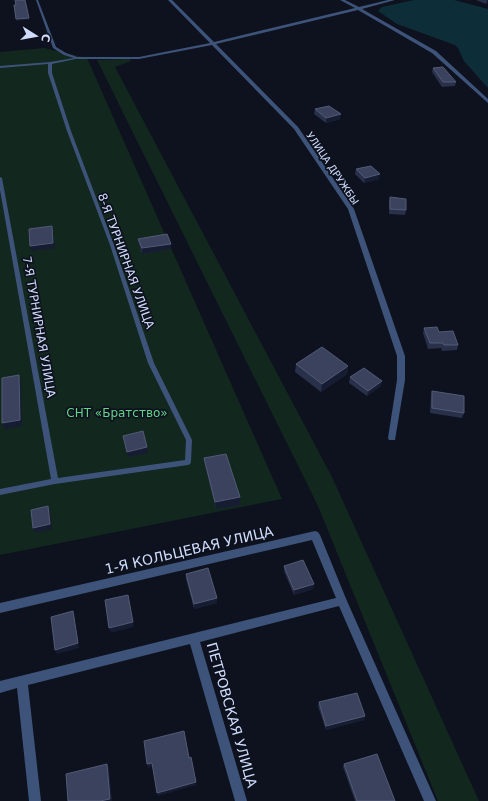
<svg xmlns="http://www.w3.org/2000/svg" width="488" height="801" viewBox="0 0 488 801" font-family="'DejaVu Sans',sans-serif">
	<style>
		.green { fill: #12271e }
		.water { fill: #0d2e38 }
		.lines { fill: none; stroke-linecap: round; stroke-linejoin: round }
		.service { fill: #3d5379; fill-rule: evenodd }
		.minor { fill: #3d5379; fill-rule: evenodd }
		.wall { fill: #29304a }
		.shaded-wall { fill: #161c31 }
		.building { fill: #3a425d; stroke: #525a76 }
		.labels { text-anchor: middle; stroke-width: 3.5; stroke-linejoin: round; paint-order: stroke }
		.far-street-label { font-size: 10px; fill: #cfdcfb; stroke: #0e121e }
		.street-label { font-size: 12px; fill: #cfdcfb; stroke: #0e121e }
		.park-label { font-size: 12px; fill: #62d389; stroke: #0e121e }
		.near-street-label { font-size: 14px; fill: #cfdcfb; stroke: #0e121e }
	</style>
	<rect width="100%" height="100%" fill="#0e121e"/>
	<path class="green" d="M44 48 87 58 282 499 0 555V52Z
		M129 59 131 61 115 67 332 477 479 801H438L318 506 97 60Z"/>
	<path class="water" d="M414 0H454L488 9V88L464 61 458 48 455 45 397 24 378 11 382 7Z"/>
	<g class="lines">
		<path class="service" d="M36 0H38L56 47 66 53 80 58 52 64V73L71 131 114 245 154 363 192 440 191 462 190 464 188 465 55 484 0 495V489L51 479 0 190V177L2 178 58 478 185 460 186 440 148 363 110 245 67 131 48 73V64L0 68V66L50 62 74 58 64 55 53 48Z"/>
		<path class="minor" d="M168 0H172L214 42 355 8 340 0H345L359 7 388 0H395L362 9 436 51 488 99V103L432 53 358 10 216 44 298 127 354 209 405 356V380L395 440H389L388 438 397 380V356L348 209 294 129 212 45 139 59H78L76 58 78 57H139L210 43Z
			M315 531 318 532 320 535 347 601 436 801H424L339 606 200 642 247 801H235L190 644 28 685 41 801H29L17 688 0 693V681L336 598 312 540 0 613V603Z"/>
	</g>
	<path class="wall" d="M476 0H488L486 4Z
		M433 68 456 82 455 86 442 87 432 72Z
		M315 109 340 119 326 123 314 114Z
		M356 169 379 179 364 183 355 174Z
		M390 197 406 210 405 215 389 214V203Z
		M138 239 171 244V249L142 254 139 244Z
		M424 328 439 332 458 345 457 350 442 351 441 348 428 349 423 333Z
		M296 364 348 366 347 374 321 392 295 372Z
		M350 377 381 386 367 396 349 383Z
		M432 391 464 413 462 418 430 413 431 397Z
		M204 458 240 505 216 509 205 465Z
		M284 566 314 584 313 589 294 595 284 571Z
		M186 574 217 603 194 609 186 579Z
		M319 702 365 716 364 720 326 730 318 706Z
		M344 764 395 801H355L343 767Z"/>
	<path class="shaded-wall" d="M487 0H488V4H486Z
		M29 18V20L17 21 16 19Z
		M341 114 340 119 326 123V118Z
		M380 174 379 179 364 183 365 178Z
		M52 226 53 232 55 248 32 251 30 246Z
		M171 244V249L142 254V248Z
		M348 366 347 374 321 392 322 384Z
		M19 375 21 381 22 426 5 429 2 423Z
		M382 381 381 386 367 396 368 391Z
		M147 447 148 453 128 457 127 452Z
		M240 497V505L216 509 215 502Z
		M48 506 50 511 52 529 35 533 33 528Z
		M314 584 313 589 294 595V590Z
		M217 598V603L194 609V604Z
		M129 599 134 627 111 633 109 628Z
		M73 611 74 615 79 648 57 654 55 650Z
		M365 716 364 720 326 730V726Z
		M152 763 153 766 148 768 147 764Z
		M107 764 109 768 112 801H100Z
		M196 782V785L158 796 157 793Z"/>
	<path class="building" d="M15 0H25L29 18 16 19 14 5H16Z
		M443 67 456 82H443L433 68Z
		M329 106 341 114 326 118 315 109Z
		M371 166 380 174 365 178 356 169Z
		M390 197 406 199V210L390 209Z
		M52 226 53 243 30 246 29 229Z
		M167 234 171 244 142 248 138 239Z
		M437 327 439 332 453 331 458 345H444L443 343H430L424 328Z
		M322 347 348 366 322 384 296 364Z
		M364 368 382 381 368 391 350 377Z
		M19 375 20 420 2 423V378Z
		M432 391 464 396V413L432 408Z
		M143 431 147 447 127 452 123 436Z
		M226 454 240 497 215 502 204 458Z
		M48 506 50 524 33 528 31 510Z
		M303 560 314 584 294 590 284 566Z
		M208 568 217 598 194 604 186 574Z
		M128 595 133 622 109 628 105 600Z
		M73 611 78 643 55 650 51 617Z
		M357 693 365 716 326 726 319 702Z
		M184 731 189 758 191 757 196 782 157 793 152 763 147 764 144 741Z
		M377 754 395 801H357L344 764Z
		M107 764 110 799 100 801H68L66 774Z"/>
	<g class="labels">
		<g class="far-street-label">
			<text transform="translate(333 168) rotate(56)" y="4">УЛИЦА ДРУЖБЫ</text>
		</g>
		<g class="street-label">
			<text transform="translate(126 261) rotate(70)" y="4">8-Я ТУРНИРНАЯ УЛИЦА</text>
			<text transform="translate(39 327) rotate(80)" y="4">7-Я ТУРНИРНАЯ УЛИЦА</text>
		</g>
		<g class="park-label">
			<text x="117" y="417">СНТ «Братство»</text>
		</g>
		<g class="near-street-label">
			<text transform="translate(189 550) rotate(-13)" y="5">1-Я КОЛЬЦЕВАЯ УЛИЦА</text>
			<text transform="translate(232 715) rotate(74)" y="5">ПЕТРОВСКАЯ УЛИЦА</text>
		</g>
	</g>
	<g transform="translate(36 36) rotate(101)" stroke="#0e121e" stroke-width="3" paint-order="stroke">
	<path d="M0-3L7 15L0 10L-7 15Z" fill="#cfdcfb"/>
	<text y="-6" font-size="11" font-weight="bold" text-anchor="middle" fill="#cfdcfb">С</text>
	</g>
</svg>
